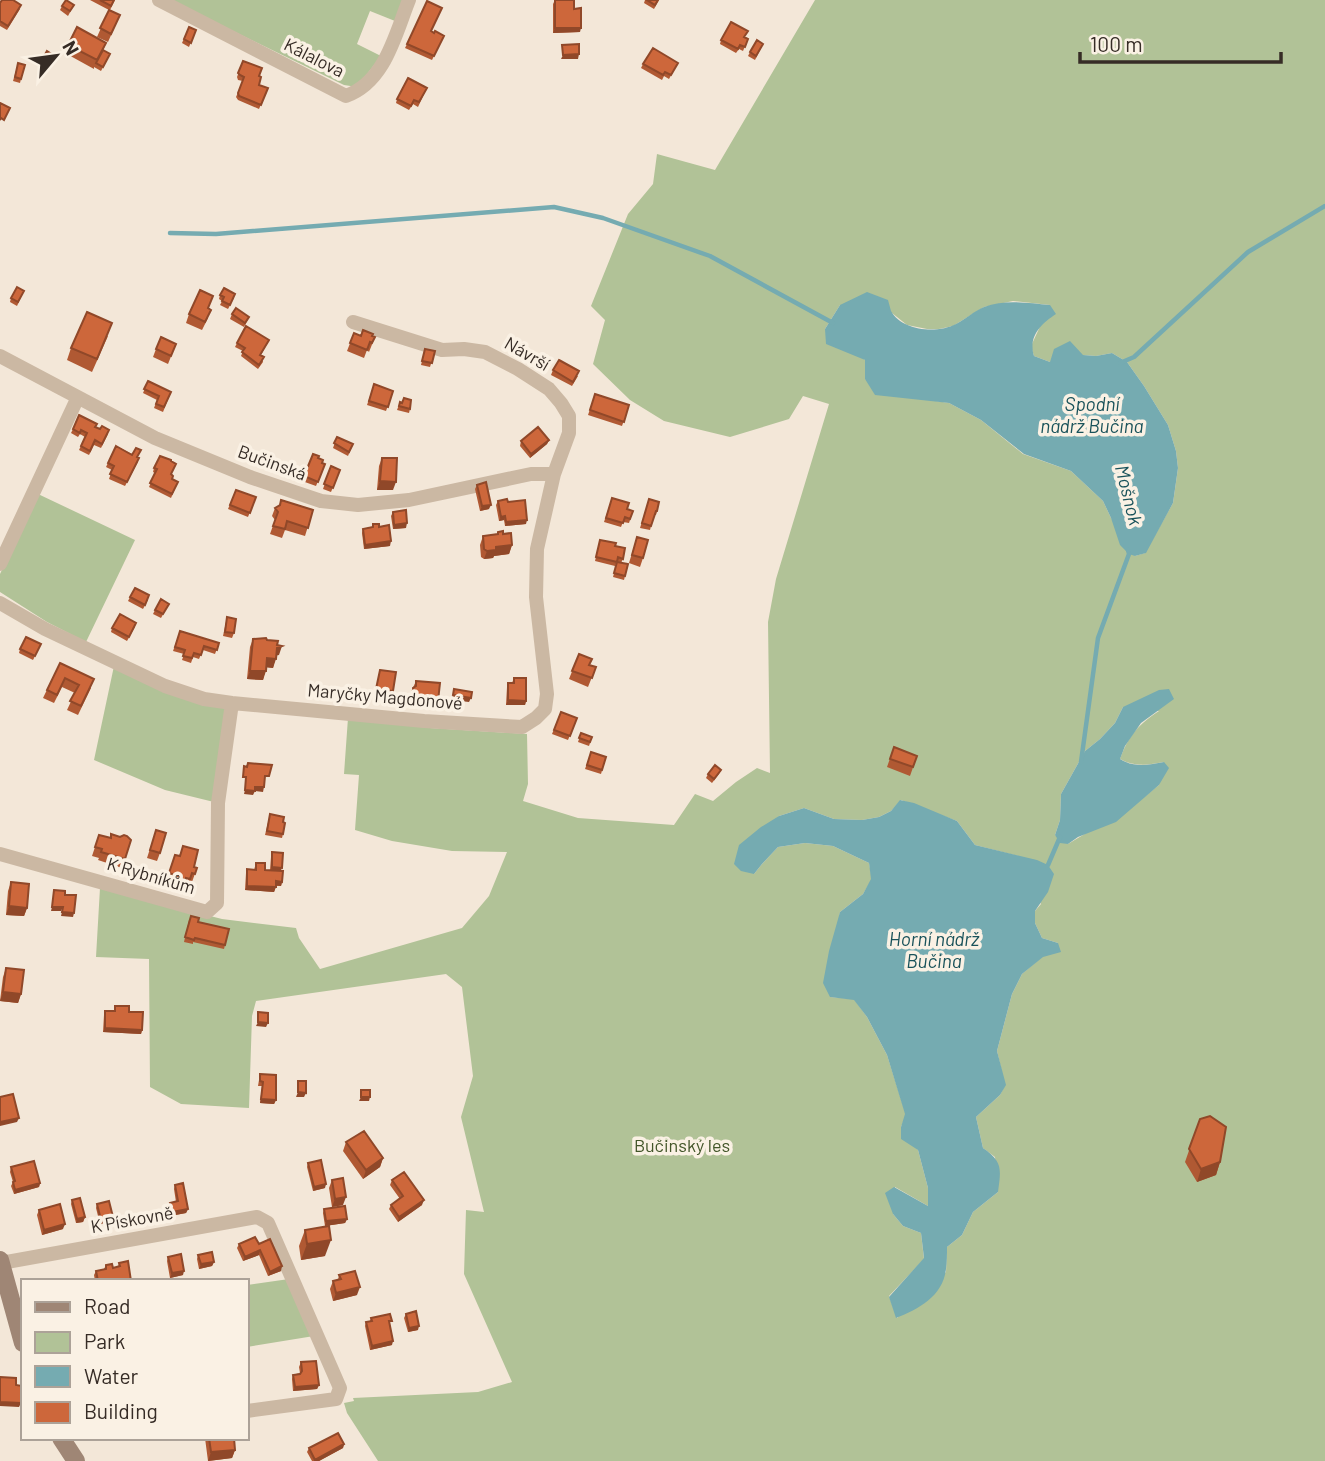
<svg xmlns="http://www.w3.org/2000/svg" width="1325" height="1461" viewBox="0 0 1325 1461" font-family="Barlow,sans-serif">
	<style>
		.green { fill: #b1c297; fill-rule: evenodd }
		.water { fill: #75abb1 }
		.lines { fill: none; stroke-linecap: round; stroke-linejoin: round }
		.stream { stroke: #75abb1; stroke-width: 4.5 }
		.street { stroke: #cbb8a3; stroke-width: 14 }
		.secondary { stroke: #9f8675; stroke-width: 18 }
		.wall { fill: #b05933 }
		.shaded-wall { fill: #904829 }
		.building { fill: #cd673b; stroke: #904829; stroke-width: 2 }
		.labels { text-anchor: middle; stroke-width: 7; stroke-linejoin: round; paint-order: stroke }
		.street-label { font-size: 18px; fill: #362c26; stroke: #faf1e4 }
		.park-label { font-size: 18px; fill: #425528; stroke: #faf1e4 }
		.water-label { font-size: 19px; font-style: italic; fill: #19525a; stroke: #faf1e4 }
	</style>
	<rect width="100%" height="100%" fill="#f3e7d8"/>
	<path class="green" d="M169 0H403L395 21 370 11 357 44 381 56 357 87 344 85Z
		M815 0H1325V1461H378L347 1413 344 1403 354 1401 353 1398 478 1392 512 1382 464 1274 466 1210 484 1212 461 1117 473 1076 462 987 446 974 256 1001 252 1016 249 1108 181 1104 150 1087 149 959 96 957 100 888 222 919 296 928 299 938 320 969 462 928 489 896 507 852 452 851 392 841 355 830 359 775 344 774 348 718 430 728 527 734 528 784 523 801 578 818 674 825 695 794 713 801 736 782 757 768 770 773 768 622 776 579 829 404 803 396 789 419 730 437 664 421 630 400 593 364 605 320 591 306 628 214 653 184 657 154 715 170ZM1013 301 1050 305 1031 346 1034 356 1050 362 1083 355 1096 356 1112 353 1127 362 1144 386 1168 425 1176 451 1178 468 1173 503 1145 553 1135 556 1111 518 1103 501 1071 471 1023 454 981 420 949 403 923 399 865 379V360L825 329 840 305 892 313 907 325 927 329H939L953 326 984 307ZM1123 707 1159 711C1138 725 1129 735 1120 759 1134 767 1149 765 1164 762L1159 785 1138 802 1068 844 1055 835 1060 820 1061 794 1085 751 1100 739 1115 723ZM901 800 957 821 975 845 1018 856 1041 904 1035 911V923L1042 938 1058 943 1022 974 1012 994 997 1051 1005 1085 1000 1095 976 1117 983 1148 995 1157 998 1192 973 1212 962 1235 947 1247 946 1272 897 1318 889 1296 924 1259 921 1233 903 1226 893 1214 895 1187 928 1206V1188L918 1150 901 1127 906 1115 887 1055 867 1017 854 999 830 997 840 912 863 894 872 879 869 863 833 846 805 843 778 847 762 864 754 874 779 816 804 808 834 819 862 820 879 817 891 811Z
		M38 494 135 540 86 642 47 622 0 592V574Z
		M114 666 229 707 218 803 165 790 94 760Z
		M289 1279 314 1336 247 1347V1285Z"/>
	<path class="water" d="M867 292 888 300C889 304 890 307 891 311 902 331 937 334 956 324 966 319 974 311 984 307 1005 299 1028 303 1050 305L1056 314C1041 324 1028 336 1034 356L1050 362 1054 349 1070 341 1083 355 1096 356 1112 353 1127 362 1144 386 1168 425 1176 451 1178 468 1173 503 1146 553 1135 556 1129 554 1120 545 1111 518 1103 501 1071 471 1024 454 981 420 949 403 875 395 865 379V360L826 344 825 329 840 305Z
		M1169 689 1174 699 1141 723 1125 746 1120 759C1134 768 1149 765 1164 762L1169 768 1159 785 1116 822 1078 837 1068 844 1060 843 1055 835 1060 820 1061 794 1085 751 1100 739 1115 723 1123 707 1159 690Z
		M900 800 914 803 957 821 975 845 1037 860 1048 865 1054 874 1048 892 1035 911V923L1042 938 1058 943 1061 952 1043 957 1022 974 1012 994 997 1051 1006 1085 1000 1095 976 1117 983 1148C1003 1162 1001 1169 998 1192L973 1212 962 1235 947 1247C947 1254 947 1262 946 1269 943 1296 919 1309 896 1318L889 1297 924 1258 921 1233 903 1226 893 1214 885 1193 894 1187 928 1206V1188L918 1150 901 1139V1127L905 1114 887 1055 867 1017 854 1000 830 997 823 983 829 951 840 912 863 894 871 879 869 863 833 846 805 843 778 847 762 864 754 874 741 871 734 864 739 845 761 827 779 816 804 808 834 819 862 820 879 817 891 811Z"/>
	<g class="lines">
		<path class="stream" d="M170 233 216 234 554 207 603 218 710 256 833 323
			M1120 363 1134 357 1248 252 1325 206
			M1081 762 1098 638 1129 554 1128 550
			M1048 865 1060 837"/>
		<path class="street" d="M159 0 346 96C385 82 395 35 409 0
			M0 356 155 438 250 477 321 501 358 505 409 500 531 474H554
			M0 564 78 397
			M0 603 45 629 165 686 204 699 232 703 424 721 522 727 536 718 545 709 547 694 536 597 537 549 554 474 569 433V416L561 403 549 389 518 369 485 352 464 349 442 350 353 322
			M0 854 207 912 217 903 218 803 232 703
			M1 1263 257 1217 268 1223 340 1388 336 1399 247 1411"/>
		<path class="secondary" d="M0 1260 23 1343
			M61 1438 76 1461"/>
	</g>
	<path class="wall" d="M90 0H115L110 10 120 15 108 42 97 37 109 10Z
		M555 0 574 9 580 32 553 33V4Z
		M645 0H659L654 9 644 3Z
		M0 3 20 9 7 30 0 26Z
		M74 5 68 16 60 10 62 6Z
		M189 27 196 30 189 47 182 43Z
		M444 36 432 60 405 48 407 44Z
		M745 37 748 39 743 51 739 49 736 53 720 44 721 40Z
		M106 43 103 51 108 58 101 71 94 67V69L65 53 68 45Z
		M763 44 755 60 748 56 750 52Z
		M55 56 49 67 41 62 43 58Z
		M243 61 259 76V85L268 88 259 109 238 100 236 97 243 81 238 80 237 77Z
		M678 63 669 79 664 76 662 80 641 68 643 64Z
		M17 67 21 79 20 83 13 81Z
		M427 88 418 107 413 104 409 110 396 103 397 99Z
		M24 291 17 306 10 302 11 298Z
		M220 295 234 298 228 309 220 305 222 301 219 299Z
		M189 314 208 318 202 330 186 323Z
		M232 314 249 317 244 327 230 319Z
		M354 333 361 336 375 337 369 352 367 350 364 358 347 351Z
		M108 336 92 372 67 360 71 348Z
		M269 340 261 355 263 362 258 369 241 356 243 351 235 347 237 343Z
		M176 344 168 364 153 357 156 349Z
		M425 349 435 351 430 367 421 365Z
		M553 370 578 376 572 386 551 375Z
		M148 381 171 392 163 412 154 408 157 400 143 393Z
		M374 384 393 391 386 411 367 405Z
		M595 394 629 405 622 426 588 415Z
		M400 402 410 409 409 413 397 410Z
		M95 427 108 434 101 448 94 445 89 455 79 450 85 437 80 434 78 437 71 433 73 429Z
		M337 437 353 444 348 456 333 448Z
		M549 440 547 444 530 458 520 446 521 441Z
		M116 446 138 457V462L125 486 109 479 112 470 106 467Z
		M313 454 322 463 325 464 316 486 302 481Z
		M382 458 393 490H377L379 466Z
		M331 466 340 470 331 492 323 489Z
		M154 468 171 475 172 479 178 482 171 498 149 487 155 473 153 472Z
		M477 485 489 509 480 511 475 489Z
		M236 490 256 497 248 517 228 509Z
		M612 498 627 509 633 511 629 523 623 522 621 527 604 522Z
		M649 499 657 511 656 515H654L650 530 640 528Z
		M281 500 313 510 305 536 285 530 282 538 270 534 275 520 272 516 275 508 279 506Z
		M498 501 508 502 526 524 505 526 504 520 499 521 496 505Z
		M393 512 406 528 393 529 391 516Z
		M373 524 379 527 390 546 364 549 362 533 363 529 372 528Z
		M498 532 503 534 512 545 509 554 494 556 493 558 484 559 481 557 480 545 483 536 497 534Z
		M637 537 643 558 640 567 629 563Z
		M600 540 615 546 623 559 621 563 625 576 624 580 613 577 617 562 615 566 595 561Z
		M130 597 148 600 143 609 128 601Z
		M169 604 161 618 153 614 155 610Z
		M227 617 234 633 232 638 223 636Z
		M135 627 127 641 111 632 112 628Z
		M180 631 219 643 215 654 203 650 199 659 193 657 191 663 182 660 184 654 173 651Z
		M253 639 267 640 277 645 279 655H276L273 668 266 667 263 680 247 679 250 647Z
		M39 648 33 660 19 653 20 649Z
		M579 654 589 665 596 667 588 687 569 679Z
		M60 663 91 688 78 715 67 710 75 693 62 687 54 703 43 698Z
		M514 678 526 701 525 705H506L507 687 508 683H512Z
		M416 681 438 701 436 705 413 702 411 692Z
		M561 712 577 718 568 740 552 734Z
		M581 733 592 737 589 746 578 742Z
		M894 747 917 756 910 776 887 767Z
		M591 752 606 757 601 774 585 769Z
		M721 770 719 774 712 783 706 778 708 774Z
		M270 814 283 822V834L282 838 265 835Z
		M156 830 160 853 157 861 147 858Z
		M99 835 125 859 122 868 98 860 99 858 92 856Z
		M272 852 281 871 282 882 281 886H276L274 892 245 890 246 873 247 869 254 870 256 863 265 870H270L271 857Z
		M175 855 197 868 192 882 189 881 187 888 183 887 182 888 172 885V883L166 881Z
		M11 882 27 908 24 916 6 915 8 891Z
		M189 920 225 945 224 949 193 942V944L184 942Z
		M6 968 21 994 18 1003 0 1001 3 977Z
		M115 1006 129 1012 142 1030 141 1034 103 1032 104 1015 105 1011H114Z
		M260 1074 276 1100 274 1104 260 1103 262 1086H258Z
		M1200 1119 1220 1162 1216 1175 1197 1182 1185 1162Z
		M346 1142 383 1158 380 1167 363 1179 343 1151Z
		M308 1163 325 1188 313 1191 307 1167Z
		M11 1167 40 1183 39 1187 14 1194 11 1186 13 1182 10 1172Z
		M332 1180 343 1205 332 1207 329 1188Z
		M392 1180 422 1205 398 1222 389 1209 391 1205 400 1199 390 1185Z
		M175 1185 188 1209 186 1213 170 1216 169 1207 170 1203 176 1202 174 1189Z
		M72 1200 85 1217 83 1222 76 1223 71 1204Z
		M97 1204 113 1217 112 1221 100 1224 96 1208Z
		M324 1209 347 1219 345 1223 325 1226 323 1213Z
		M39 1210 63 1229 42 1235 37 1215Z
		M305 1230 325 1256 301 1260 299 1246Z
		M239 1244H259L281 1271 268 1276 259 1255 243 1261 237 1248Z
		M198 1255 214 1262 212 1266 199 1269 197 1259Z
		M168 1257 183 1275 170 1278 167 1261Z
		M119 1263 131 1281H95L94 1275 96 1271 104 1269 106 1265 113 1268 118 1267Z
		M339 1275 357 1295 333 1301 330 1289 333 1281 338 1280Z
		M406 1314 418 1330 408 1332 404 1318Z
		M371 1318 390 1325 392 1345 370 1350 365 1326 366 1322 370 1321Z
		M301 1362 319 1385 317 1389 293 1391 292 1379 293 1375 300 1373 299 1367Z
		M205 1438H234L235 1450 232 1458 208 1461Z
		M344 1444 343 1448 319 1461H312L307 1452 309 1448Z"/>
	<path class="shaded-wall" d="M555 28H581L580 32 553 33Z
		M579 54 578 59H561L563 55Z
		M549 440 547 444 530 458 531 454Z
		M380 481 396 482 393 490H377Z
		M491 505 489 509 480 511 482 506Z
		M505 516 504 520 499 521 501 517Z
		M527 520 526 524 505 526 506 522Z
		M407 523 406 528 393 529 394 525Z
		M391 541 390 546 364 549 365 545Z
		M512 545 509 554 494 556 493 558 484 559 487 551 496 547Z
		M282 646 279 655 274 656 277 648Z
		M267 658 276 659 273 668 264 667Z
		M250 671H266L263 680 247 679Z
		M376 689 393 691 390 700 373 697Z
		M453 695 471 698 469 702 451 700Z
		M414 698 438 701 436 705 413 702Z
		M508 700 526 701 525 705H506Z
		M255 787H264L263 792 255 791 253 795 244 794 245 790Z
		M272 867 282 868 280 872 270 871Z
		M276 881 282 882 281 886 275 885Z
		M247 886 276 887 274 892 245 890Z
		M9 906 27 908 24 916 6 915Z
		M52 907H63L61 911H51Z
		M62 912 74 913 73 917 61 916Z
		M3 992 21 994 18 1003 0 1001Z
		M258 1022 268 1023 266 1027 256 1026Z
		M105 1028 142 1030 141 1034 103 1032Z
		M298 1092 306 1093 304 1097H296Z
		M361 1097H370L369 1101H359Z
		M261 1099 276 1100 274 1104 260 1103Z
		M19 1118 17 1122 0 1126V1122Z
		M383 1158 380 1167 363 1179 366 1170Z
		M1220 1162 1216 1175 1197 1182 1201 1169Z
		M40 1183 39 1187 14 1194 15 1190Z
		M326 1184 325 1188 313 1191 314 1187Z
		M346 1197 343 1205 332 1207 335 1199Z
		M424 1200 422 1205 398 1222 399 1217Z
		M188 1209 186 1213 170 1216 172 1212Z
		M85 1217 83 1222 76 1223 77 1219Z
		M113 1217 112 1221 100 1224 101 1220Z
		M347 1219 345 1223 325 1226 326 1221Z
		M65 1224 63 1229 42 1235 44 1230Z
		M331 1240 325 1256 301 1260 307 1244Z
		M260 1250 259 1255 243 1261 245 1257Z
		M214 1262 212 1266 199 1269 201 1264Z
		M282 1266 281 1271 268 1276 270 1272Z
		M184 1271 183 1275 170 1278 172 1273Z
		M360 1287 357 1295 333 1301 336 1293Z
		M419 1326 418 1330 408 1332 409 1328Z
		M393 1341 392 1345 370 1350 372 1346Z
		M319 1385 317 1389 293 1391 295 1387Z
		M0 1402 21 1403 19 1407 0 1406Z
		M344 1444 343 1448 319 1461H314L315 1460Z
		M235 1450 232 1458 208 1461 211 1452Z"/>
	<path class="building" d="M2 0H13L21 5 8 26 0 21V3Z
		M66 0 74 5 70 11 62 6Z
		M100 0H114L111 6Z
		M555 0H574V9L581 8V28H555Z
		M647 0H658L655 5Z
		M427 1 442 8 431 31 434 33 435 31 444 36 434 56 407 44Z
		M109 10 120 15 111 34 100 28Z
		M731 22 748 31 744 37 748 39 745 47 740 45 738 49 721 40Z
		M77 27 106 43 97 60 68 45Z
		M189 27 196 30 191 43 184 39Z
		M757 40 763 44 756 56 750 52Z
		M579 44V54L563 55 562 45Z
		M653 48 678 63 671 75 665 72 663 75 643 64Z
		M103 50 110 54 103 67 96 63Z
		M47 51 55 56 51 63 43 58Z
		M243 61 262 68 259 76 261 77 259 85 268 88 261 105 239 96 238 93 244 77 240 75 238 73Z
		M18 63 25 65 21 79 15 77Z
		M408 78 427 88 419 102 414 100 411 106 397 99Z
		M0 103 10 108 4 120 1 118 0 120Z
		M17 287 24 291 18 302 11 298Z
		M224 288 235 294 230 305 222 301 224 297 220 295Z
		M200 290 213 296 208 308 211 310 205 322 189 314Z
		M236 308 249 317 245 323 232 314Z
		M87 312 112 323 97 359 71 348Z
		M246 326 269 340 260 355 264 357 259 365 242 352 245 348 237 343Z
		M363 330 373 334 372 336 375 337 372 343 370 342 367 350 350 343 354 333 361 336Z
		M161 337 176 344 171 356 156 349Z
		M425 349 435 351 432 363 422 361Z
		M559 360 579 371 573 382 553 370Z
		M148 381 171 392 164 407 156 404 159 396 144 389Z
		M374 384 393 391 388 407 369 401Z
		M595 394 629 405 624 422 590 410Z
		M404 398 411 400 410 409 399 406 400 402 402 403Z
		M79 415 97 424 95 427 100 429 102 426 109 430 102 444 95 440 90 451 81 446 87 433 81 430 80 433 73 429Z
		M538 427 549 440 531 454 521 441Z
		M337 437 353 444 349 452 334 443Z
		M116 446 132 455 136 448 141 450 137 457 139 458 127 482 110 474 114 466 108 463Z
		M313 454 319 456 318 458 323 460 322 463 325 464 318 482 304 476Z
		M160 456 171 460V461L176 464 171 474 173 476 172 479 178 482 172 494 150 483 157 469 154 468Z
		M382 458H397L396 482 380 481Z
		M331 466 340 470 333 488 324 484Z
		M486 482 491 505 482 506 477 485Z
		M236 490 256 497 250 513 230 505Z
		M612 498 629 503 627 509 633 511 630 519 625 517 623 523 606 518Z
		M507 499 508 502 525 500 527 520 506 522 505 516 501 517 498 501Z
		M649 499 659 502 657 511H656L651 526 642 523Z
		M281 500 313 510 308 528 287 521 285 529 273 526 278 512 275 508 280 505Z
		M406 510 407 523 394 525 393 512Z
		M373 524H379V527L389 525 391 541 365 545 363 529 373 527Z
		M503 531V534L511 533 512 545 496 547V550L487 551 484 549 483 536 498 534V532Z
		M637 537 648 540 643 558 632 555Z
		M600 540 616 543 615 546 625 548 623 559 618 557 617 562 596 557Z
		M617 562 628 564 625 576 614 573Z
		M135 588 149 595 145 605 130 597Z
		M161 599 169 604 163 614 155 610Z
		M120 614 136 623 129 637 112 628Z
		M227 617 236 619 234 633 225 632Z
		M180 631 219 643 217 650 204 646 201 655 194 653 192 658 183 656 185 650 175 647Z
		M26 637 41 644 35 656 20 649Z
		M266 638 267 640 278 641 277 645 282 646 277 648 276 659 267 658 266 671H250L253 639Z
		M579 654 592 659 589 665 596 667 592 678 572 671Z
		M60 663 94 679 81 706 70 701 79 685 65 678 57 695 47 690Z
		M380 670 396 672 393 691 376 689Z
		M514 678H526V701L508 700V683H514Z
		M416 681 440 683 438 701 414 698 413 688 416 686Z
		M454 689 472 692 471 698 453 695Z
		M561 712 577 718 570 736 554 730Z
		M581 733 592 737 590 742 579 738Z
		M894 747 917 756 913 767 890 759Z
		M591 752 606 757 602 770 587 765Z
		M248 763 272 765 269 776H265L264 787H255V791L245 790 246 777H243L244 766 247 767Z
		M715 765 721 770 714 779 708 774Z
		M270 814 284 817 283 822 285 823 283 834 267 831Z
		M156 830 166 833 160 853 150 850Z
		M111 834 120 837 124 835 127 836 131 840 125 859 101 852 102 849 95 847 99 835 111 838Z
		M183 846 198 850 194 867 197 868 195 874 192 873 190 879 186 878V880L175 877V875L169 873 175 855 180 856Z
		M272 852 283 853 282 868 272 867Z
		M256 863H265V870L283 871 282 882 276 881V887L247 886V869L256 870Z
		M11 882 29 884 27 908 9 906Z
		M54 890 65 891V895H76L74 913 62 912 63 907H52Z
		M191 916 199 918 198 922 229 929 225 945 195 938 194 940 185 937Z
		M6 968 24 970 21 994 3 992Z
		M115 1006H129V1012H143L142 1030 105 1028V1011H115Z
		M258 1012 268 1013V1023L258 1022Z
		M260 1074 276 1075V1100L261 1099 263 1082 260 1081Z
		M298 1081H306V1093L298 1092Z
		M361 1090H370V1097H361Z
		M13 1094 19 1118 0 1122V1097Z
		M1210 1116 1226 1127 1220 1162 1201 1169 1189 1149 1200 1119Z
		M364 1131 383 1158 366 1170 346 1142Z
		M321 1160 326 1184 314 1187 308 1163Z
		M34 1161 40 1183 15 1190 13 1182 15 1181 11 1167Z
		M404 1172 424 1200 399 1217 391 1205 403 1196 392 1180Z
		M343 1178 346 1197 335 1199 332 1180Z
		M183 1183 188 1209 172 1212 170 1203 178 1201 175 1185Z
		M80 1198 85 1217 77 1219 72 1200Z
		M109 1201 113 1217 101 1220 97 1204Z
		M60 1204 65 1224 44 1230 39 1210Z
		M345 1206 347 1219 326 1221 324 1209Z
		M329 1226 331 1240 307 1244 305 1230Z
		M255 1237 259 1244 270 1239 282 1266 270 1272 260 1250 245 1257 239 1244Z
		M212 1252 214 1262 201 1264 198 1255Z
		M181 1254 184 1271 172 1273 168 1257Z
		M128 1261 131 1281H98L96 1271 106 1269V1265L112 1264 113 1268 120 1266 119 1263Z
		M355 1271 360 1287 336 1293 333 1281 341 1279 339 1275Z
		M416 1311 419 1326 409 1328 406 1314Z
		M390 1314 392 1321H389L393 1341 372 1346 366 1322 372 1321 371 1318Z
		M316 1361 319 1385 295 1387 293 1375 300 1374 302 1371 301 1362Z
		M0 1377 16 1378V1385L22 1386 21 1403 0 1402Z
		M338 1433 344 1444 315 1460 309 1448Z
		M209 1438H234L235 1450 211 1452Z"/>
	<g class="labels">
		<g class="street-label">
			<text transform="translate(314 58) rotate(27)" y="6">Kálalova</text>
			<text transform="translate(527 354) rotate(30)" y="6">Návrší</text>
			<text transform="translate(272 463) rotate(20)" y="6">Bučinská</text>
			<text transform="translate(385 697) rotate(5)" y="6">Maryčky Magdonové</text>
			<text transform="translate(151 876) rotate(16)" y="6">K Rybníkům</text>
			<text transform="translate(132 1220) rotate(-10)" y="6">K Pískovně</text>
		</g>
		<g class="park-label">
			<text x="682" y="1152">Bučinský les</text>
		</g>
		<g class="water-label">
			<text x="1092" y="411">Spodní<tspan x="1092" dy="22">nádrž Bučina</tspan></text>
			<text transform="translate(1129 495) rotate(76)" y="7">Mošnok</text>
			<text x="934" y="946">Horní nádrž<tspan x="934" dy="22">Bučina</tspan></text>
		</g>
	</g>
	<rect x="21" y="1279" width="228" height="161" fill="#faf1e4" stroke="#aca298" stroke-width="2"/>
	<rect x="35" y="1302" width="35" height="10" fill="#9f8675" stroke="#aca298" stroke-width="2"/>
	<text x="84" y="1314" font-size="21" fill="#362c26">Road</text>
	<rect x="35" y="1332" width="35" height="21" fill="#b1c297" stroke="#aca298" stroke-width="2"/>
	<text x="84" y="1349" font-size="21" fill="#362c26">Park</text>
	<rect x="35" y="1366" width="35" height="21" fill="#75abb1" stroke="#aca298" stroke-width="2"/>
	<text x="84" y="1384" font-size="21" fill="#362c26">Water</text>
	<rect x="35" y="1402" width="35" height="21" fill="#cd673b" stroke="#aca298" stroke-width="2"/>
	<text x="84" y="1419" font-size="21" fill="#362c26">Building</text>
	<g transform="translate(56 56) rotate(61)" stroke="#faf1e4" stroke-width="5" paint-order="stroke">
	<path d="M0-5L12 26L0 18L-12 26Z" fill="#362c26"/>
	<text y="-10" font-size="19" font-weight="bold" text-anchor="middle" fill="#362c26">N</text>
	</g>
	<path d="M1080 52v10h201v-10" fill="none" stroke="#362c26" stroke-width="3.5"/>
	<text x="1090" y="52" font-size="21" fill="#362c26" stroke="#faf1e4" stroke-width="5" paint-order="stroke">100 m</text>
</svg>
